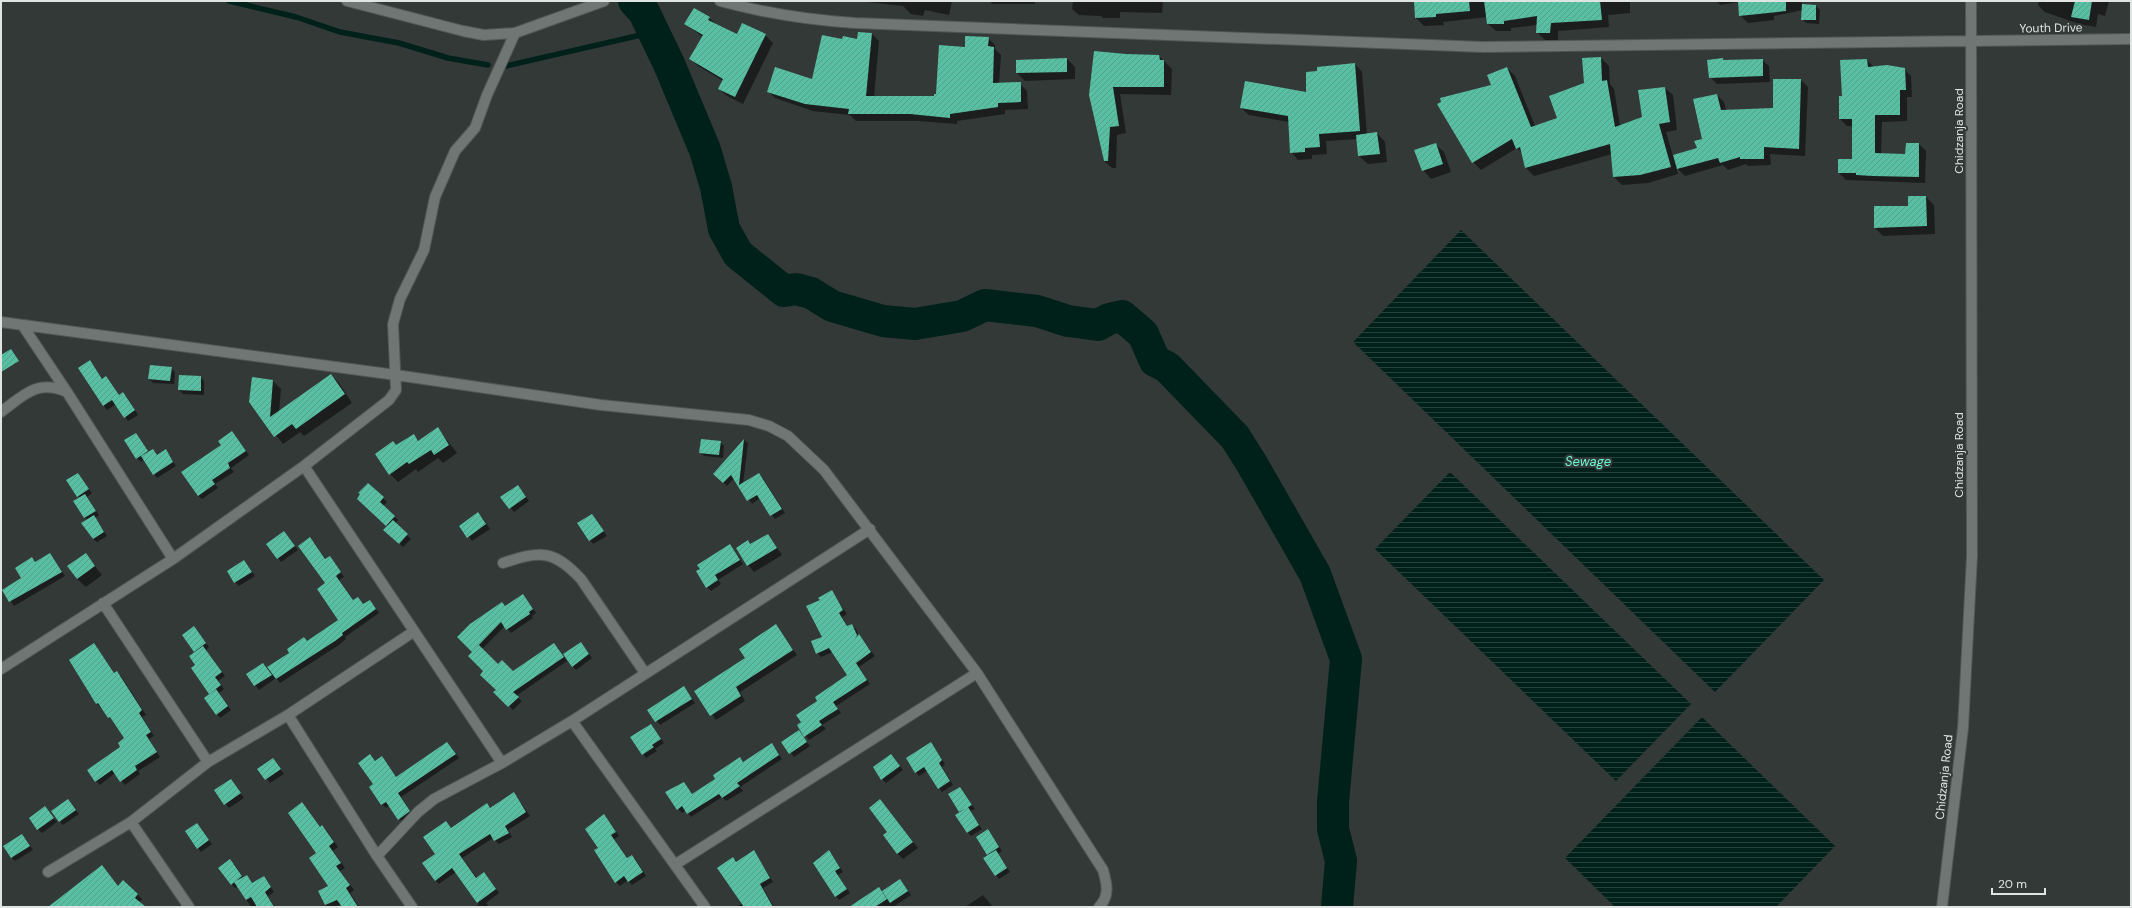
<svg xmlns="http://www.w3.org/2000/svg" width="2132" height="908" viewBox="0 0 2132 908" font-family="'DM Sans',sans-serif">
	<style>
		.water { fill: url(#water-rules) }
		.shadow { fill: #0007 }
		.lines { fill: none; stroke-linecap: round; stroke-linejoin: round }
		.stream { stroke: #002119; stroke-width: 5.5 }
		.river { stroke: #002119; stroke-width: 32 }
		.building { fill: url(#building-hatch) }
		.minor-casing { stroke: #525756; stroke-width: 12 }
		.tertiary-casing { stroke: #525756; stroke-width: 12 }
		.minor { stroke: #6f7673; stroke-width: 10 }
		.tertiary { stroke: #6f7673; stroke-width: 10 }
		.labels { text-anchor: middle; stroke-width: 4; stroke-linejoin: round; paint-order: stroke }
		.street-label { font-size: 12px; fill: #e0e4e3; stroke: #333937 }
		.water-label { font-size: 13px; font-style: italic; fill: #6bf9d3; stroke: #333937 }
	</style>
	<defs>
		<pattern id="water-rules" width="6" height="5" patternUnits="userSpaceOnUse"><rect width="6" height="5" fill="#002119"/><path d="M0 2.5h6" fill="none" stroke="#25413a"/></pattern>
		<pattern id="building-hatch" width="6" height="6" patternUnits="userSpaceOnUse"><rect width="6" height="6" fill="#58bfa3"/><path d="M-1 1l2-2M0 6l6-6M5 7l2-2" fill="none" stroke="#53a08b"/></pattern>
	</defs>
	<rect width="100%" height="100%" fill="#333937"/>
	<path class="water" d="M1461 230 1824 580 1715 692 1353 342Z
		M1450 472 1691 704 1616 781 1375 549Z
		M1702 717 1835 846 1776 907H1615L1565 858Z"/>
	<path class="shadow" d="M858 1H952L949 15 925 10 923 16 911 14 903 6Z
		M990 1H1035V4H992Z
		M1073 1H1163L1162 13 1120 12V18H1103L1101 16 1079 15 1072 9Z
		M1415 1H1630V13L1608 15 1609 27 1558 31V41L1545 40 1537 32V25L1511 28V31H1496L1488 24 1487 17 1443 22 1444 25 1424 26 1416 18Z
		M1716 1H1801L1802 5 1816 6 1820 10 1819 24 1806 23 1802 19 1803 10 1774 16V20L1748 23 1740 15 1739 2 1721 5Z
		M2039 1H2109L2105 16 2098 14 2096 27 2079 24 2045 12 2038 5Z
		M709 18 717 25 737 35H765L773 43 743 104 727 96 719 89 723 81 698 66 691 59 703 37 685 24Z
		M872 34 879 41 874 97H935L965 48 988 38 995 45V49L1001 55 999 84H1020L1027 91 1028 109 1005 110V114L957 121V124L917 121H856L850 115 813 111 775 98 768 91 813 80 843 40H858Z
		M1126 56H1159L1172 69 1171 95 1120 94 1126 133 1117 135 1116 168H1112L1104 161 1090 95Z
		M1601 58 1609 66 1610 84 1614 89 1620 126 1643 118 1665 88 1673 95 1677 130 1666 132 1673 156 1698 149 1703 140 1717 95 1724 102 1726 110 1774 109 1801 80 1808 87 1805 156 1770 154 1771 165 1748 166 1746 164 1728 170 1723 165 1685 176 1676 167 1678 174 1648 183 1622 185 1614 177 1612 154 1534 176 1526 168 1523 154 1517 148 1481 170 1473 162 1492 86 1507 68 1515 76 1535 126 1558 119 1585 84Z
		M1067 59 1075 67V79L1025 81 1017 73Z
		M1762 60 1769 66 1770 82 1717 84 1710 77Z
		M1867 60 1874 67 1904 69 1911 76 1912 97H1907V121L1882 122 1881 154 1906 155 1919 144 1926 151 1925 183 1846 180 1839 173 1853 160V126H1847L1840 119 1843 97Z
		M1355 64 1362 72 1367 135 1377 133 1385 142 1387 162 1368 164 1359 156 1358 139 1326 141 1327 154 1312 155V159L1298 160 1291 152 1289 122 1249 115 1241 108 1308 94Z
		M1435 144 1444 152 1451 172 1431 179 1423 170Z
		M1909 197H1926L1934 205 1935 234 1883 236 1875 228 1909 207Z
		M93 365 103 380 106 378 119 396 123 394 127 397 138 415 128 421 116 404 107 410 104 406 79 368Z
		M171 368 175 372 174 384 153 383 149 379Z
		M331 375 339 383 352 403 304 436 300 432 283 444 250 402 273 381 281 389 279 412Z
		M200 377 204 381V395L183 394 179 390Z
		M438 429 457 453 443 463 438 458 418 472 416 469 398 482 390 474 397 446 413 435 419 441Z
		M232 432 249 455 231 468 234 472 215 484 218 488 202 499 198 496 222 445Z
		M136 434 149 453 157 456 166 451 176 466 157 478 144 459 141 462 137 458Z
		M744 440 748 443 743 484 759 474 763 478 785 513 775 519 760 498 752 504 734 478 727 486 714 474Z
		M720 442 724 446 723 458 704 456 700 452Z
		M78 474 92 493 87 497 99 515 95 518 107 536 97 542 93 539 87 520 75 502 80 498 68 481Z
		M368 484 387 502 383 506 398 520 395 524 411 539 403 547 385 530 388 526 362 502Z
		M521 490 529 501 514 512 502 497Z
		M592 515 607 536 593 544 590 540Z
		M482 517 490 529 472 541 460 526Z
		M284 532 298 550 281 562 278 558Z
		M768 535 782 555 754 572 748 565V541L751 545Z
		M314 542 326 560 333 561 344 577 339 580 354 601 358 598 364 605 370 601 379 613 345 637 346 639 339 645 280 683 276 678 259 690 248 675 263 664 268 668 339 620Z
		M730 545 743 564 718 580 721 584 711 591 707 587Z
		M50 554 65 576 14 606 3 590 22 578 32 558 36 563Z
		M85 554 102 575 86 587 77 579Z
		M244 561 255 576 239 586 235 582Z
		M831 592 847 614 842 617 848 627 852 626 856 629 859 636 875 656 859 667 870 684 836 706 841 713 822 725 826 729 809 740 798 725 818 701 849 676 833 652 821 657 817 653 823 637 821 600Z
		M523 595 536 613 532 616 533 618 511 633 505 626 482 649 498 666 513 672 558 648 567 661 516 696 522 701 513 710 495 692 497 690 473 652 458 637Z
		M776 625 797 655 740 692 745 701 716 720 695 691 747 658Z
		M194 628 209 647 206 650 225 676 218 681 224 689 219 693 231 710 220 718 217 714 211 694 196 665Z
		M94 644 115 674 117 672 121 676 146 715 142 717 154 736 149 739 160 757 138 771 140 774 125 785 115 773 100 785 96 781 122 747 125 739 114 721 97 704 70 660Z
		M584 647 592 658 576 670 572 666Z
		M684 688 695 703 660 725 649 710Z
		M654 729 664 743 655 749 657 751 646 758 643 754Z
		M799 732 810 746 794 757 783 742Z
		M772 744 782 759 740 787 743 791 726 801 722 797 691 817 686 810 682 813 678 809 683 783 693 795 717 779 740 758 744 762Z
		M931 744 945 764 942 767 953 785 942 792 927 771 919 776 916 772Z
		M451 747 459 758 401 797 413 815 403 823 390 805 386 808 382 804 375 785 370 756 396 778Z
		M891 755 903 770 886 783 882 779Z
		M276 763 284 774 270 783 259 769Z
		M231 780 244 798 229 808 215 791Z
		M960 788 975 809 970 811 982 829 971 836 967 832 961 813 949 795Z
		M514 793 530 816 508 830 512 837 499 844 493 838 462 858 477 878 487 877 499 893 486 903 489 907H475L479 904 456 872 439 884 435 880 436 854 451 829 487 805 491 808Z
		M880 800 918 848 903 859 897 853 888 832Z
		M71 804 79 814 63 825 60 822Z
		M302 804 320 828 322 827 327 831 338 847 333 851 345 868 340 871 354 890 350 893 359 907H343L341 905 328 907 326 905 320 891 330 886Z
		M45 808 57 822 42 833 38 829Z
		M604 815 619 836 614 839 628 859 632 856 636 860 646 876 632 885 628 880 620 886 616 882 599 848Z
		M200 828 212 844 201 852 198 848Z
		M988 831 1002 851 998 854 1010 872 999 879 996 875 988 854Z
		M22 835 33 850 15 861 12 858Z
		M754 851 773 882 763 888 774 907 738 906 743 903 733 858 737 862Z
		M829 851 843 872 838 875 850 893 839 900 836 896 818 858Z
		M234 864 244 878 246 876 253 884 264 877 267 881 274 892 268 896 274 907H251L238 886 235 888 231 884Z
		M900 880 911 895 893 907H868L879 888 883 892Z
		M123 881 142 899 139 903 144 907H78L118 887Z
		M983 895 993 907H965Z"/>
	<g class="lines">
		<path class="stream" d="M229 1 296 17 340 32 399 43 448 58 488 65
			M506 66 654 32"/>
		<path class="river" d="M634 1 644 12 669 64 705 150 716 187 724 229 738 254 784 291 796 289 811 293 832 306 883 321 915 324 962 316 985 305 1037 311 1068 321 1098 325 1109 319 1122 316 1143 334 1155 361 1167 367 1235 437 1252 464 1315 574 1346 659 1333 802V829L1341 861 1337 907"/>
	</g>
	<path class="building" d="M1414 1H1469L1470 11 1436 14V17L1415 18Z
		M1484 1H1600L1602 20 1551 23 1550 33H1536L1537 16 1504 21V24H1487Z
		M1738 1H1786V11L1739 16Z
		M2075 1H2092L2089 20 2071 17Z
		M1802 4 1816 5V20H1801Z
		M694 8 710 17 708 20 737 34 742 23 766 34 735 97 718 89 723 79 689 59 703 35 684 24Z
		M858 32 872 33 866 96H934V94H936L939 45 965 47V36L989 37 988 46 994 47 993 83 1021 82V102L998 103V107L950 114V118L910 114H848L849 109 805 104 767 92 775 67 812 79 822 35 842 39 843 36 857 39Z
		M1094 51 1126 54 1159 55 1160 60H1164V87H1113L1119 126 1110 127 1108 161H1104L1089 95Z
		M1601 57 1602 81 1607 80 1615 127 1642 117 1638 90 1665 87 1670 122 1659 124 1671 167 1640 175 1613 177 1610 144 1525 168 1520 147 1516 149 1512 139 1472 163 1437 104 1441 102 1440 98 1491 85 1487 75 1507 67 1531 127 1557 118 1549 96 1584 83 1582 58Z
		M1067 58V72L1016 73V60Z
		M1723 58V60L1763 59V76L1709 78 1707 60Z
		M1867 59 1868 67 1887 65 1905 68 1906 90H1900V115H1875V153L1905 154 1906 143H1919V177L1873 176 1856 175V173H1838V159H1852V119H1839V96H1842L1840 60Z
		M1355 63 1360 131 1319 134 1320 147 1305 148V152L1290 153 1288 116 1240 108 1245 81 1306 92V72L1317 71V67Z
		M1773 79H1801L1799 149 1764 147V159H1740V157L1720 163 1718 158 1677 169 1673 155 1697 148 1694 141 1702 139 1693 99 1717 94 1721 110 1773 108Z
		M1377 132 1380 154 1358 156 1356 135Z
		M1436 143 1443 164 1422 171 1414 150Z
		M1908 196H1926L1927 226 1874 228V206H1908Z
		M11 349 19 361 1 372V355Z
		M90 360 102 379 106 376 119 395 123 392 135 410 124 418 112 400 103 406 78 368Z
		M150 365 172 367 170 381 148 379Z
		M331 374 345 394 296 429 292 424 274 437 249 402 252 377 273 380 270 417Z
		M179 375 201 376V391L178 390Z
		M438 427 449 445 434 455 431 450 409 464 407 462 389 475 375 454 393 441 396 445 414 434 418 441Z
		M232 431 246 451 228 463 230 468 212 480 215 484 198 496 181 472 221 445 218 441Z
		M136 433 148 451 136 459 124 440Z
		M701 439 721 441 719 455 699 453Z
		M744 439 739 485 759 473 782 509 770 516 757 495 747 501 731 475 723 483 713 474Z
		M153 449 157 455 166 449 173 462 153 475 141 456Z
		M78 473 89 489 77 497 66 480Z
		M368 483 384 497 380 502 395 516 386 526 357 499 360 494 358 493Z
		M518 485 526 497 509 509 500 497Z
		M85 494 96 511 84 518 73 501Z
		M478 512 486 524 467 538 459 526Z
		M592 514 604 531 589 541 577 523Z
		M94 515 104 532 93 539 81 523Z
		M393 520 408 534 399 544 383 530Z
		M284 531 295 546 277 559 266 544Z
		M768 534 777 548 747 566 736 548 748 540 750 544Z
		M310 537 325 559 330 556 341 572 336 576 353 600 358 597 363 604 370 600 376 609 342 633 343 635 335 641 276 679 267 667 289 653 287 649 304 637 307 641 338 620 317 589 325 583 298 546Z
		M730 544 740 560 715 575 718 580 706 588 696 571 700 569 697 565Z
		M50 553 62 572 9 602 2 590 21 578 15 568 32 557 35 562Z
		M86 553 95 566 77 579 67 566Z
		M244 560 252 572 234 583 227 571Z
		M832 590 843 610 839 613 847 626 852 624 857 635 855 638 859 634 871 652 856 663 867 680 833 702 838 709 819 721 822 725 804 737 797 725 801 722 796 715 817 701 815 697 847 675 829 648 816 654 811 641 822 637 806 606 820 600 818 598Z
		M523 594 533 609 529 612 530 614 506 630 501 622 472 652 457 637 470 624 502 602 505 606Z
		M776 624 793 650 736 687 741 696 710 716 694 691 745 658 739 649Z
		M194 626 206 643 194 652 182 635Z
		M581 642 589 654 572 667 563 654Z
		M94 643 114 673 117 671 142 710 139 713 151 732 146 735 157 752 135 766 137 770 120 782 112 770 95 782 87 770 120 747 118 743 124 738 110 717 108 718 98 703 96 704 69 660Z
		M554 643 564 657 513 692 519 697 508 707 493 692 496 690 480 675 483 671 468 656 479 645 498 664 502 660 513 671Z
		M203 646 222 672 215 677 221 685 209 694 191 668 195 665 189 656Z
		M263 663 272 675 254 686 246 674Z
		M684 686 692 699 655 722 647 710Z
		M216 689 228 706 216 715 204 698Z
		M651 724 661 739 652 745 654 747 642 755 630 737Z
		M799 730 807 742 789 754 781 742Z
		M447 742 456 754 398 793 410 811 398 820 386 802 381 805 369 787 373 784 358 763 370 754 375 761 382 756 396 777Z
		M931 742 942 760 939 763 950 781 938 789 924 767 915 773 906 758Z
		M772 743 779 755 737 783 740 786 722 798 719 794 687 814 682 806 677 810 665 792 684 782 692 794 715 779 713 775 740 757 743 762Z
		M891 754 900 766 881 780 873 767Z
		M273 758 281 769 265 780 257 769Z
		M231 779 241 793 224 805 214 790Z
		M960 787 972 805 959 812 948 794Z
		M514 792 526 812 505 826 509 833 494 841 490 834 459 854 476 878 484 872 496 889 477 903 452 868 435 881 422 863 435 854 423 837 446 821 451 828 487 803 490 808Z
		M68 799 76 810 59 822 51 811Z
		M880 799 913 842 897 854 883 835 887 832 869 808Z
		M302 802 320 827 322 825 334 842 329 846 341 863 336 866 350 885 346 888 358 907H342L337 900 325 905 318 891 328 886 309 858 316 853 288 813Z
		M45 806 54 818 37 830 29 818Z
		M968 807 979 825 967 833 955 815Z
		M604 814 616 832 611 835 627 858 632 855 643 872 628 882 624 876 615 883 594 850 598 848 585 829Z
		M197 823 209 840 197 849 185 831Z
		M988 829 999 847 987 855 976 837Z
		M22 834 30 846 11 858 3 846Z
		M754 850 770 878 760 884 773 907H744L717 868 733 857 736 862Z
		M829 850 840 868 835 871 847 889 835 897 813 863Z
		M996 850 1007 868 995 876 983 858Z
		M230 859 242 876 231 885 218 868Z
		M102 865 118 886 123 880 138 894 135 898 146 907H48Z
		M247 875 252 883 264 876 271 887 265 892 274 907H257L251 897 246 900 234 882Z
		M900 879 908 891 890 903 882 891Z
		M879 887 887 899 875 907H849Z"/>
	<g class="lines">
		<defs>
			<path id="minor" d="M1 322 396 375 601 405 749 420 769 426 788 436 824 470 977 673 1103 870C1107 884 1110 896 1099 907
				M23 326 67 392
				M1 412C24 395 37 379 67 392L173 559
				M304 466 502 763
				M503 563C540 551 553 549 581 579L645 673
				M103 603 208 762
				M1 669 173 559 304 466 389 400 396 390 393 324 400 299 424 250 435 197 455 151 475 128 487 95 515 33
				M288 715 377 856 412 907
				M572 721 705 907
				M131 822 189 907
				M377 856 418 812 434 799 502 763 572 721 870 529
				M676 864 977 673
				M48 872 131 822 208 762 288 715 413 632"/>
			<path id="tertiary" d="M347 1 463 31 484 35 515 33 604 1
				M720 1C764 13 809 20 855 23L1483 47 2131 39
				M1942 907 1963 728 1972 556 1971 1"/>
		</defs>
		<use href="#minor" class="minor-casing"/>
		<use href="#tertiary" class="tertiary-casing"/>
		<use href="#minor" class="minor"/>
		<use href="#tertiary" class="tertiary"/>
	</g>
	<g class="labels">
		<g class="street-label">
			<text transform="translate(2051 28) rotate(-1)" y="4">Youth Drive</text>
			<text transform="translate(1959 131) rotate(-90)" y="4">Chidzanja Road</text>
			<text transform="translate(1959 455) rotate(-90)" y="4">Chidzanja Road</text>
			<text transform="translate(1944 777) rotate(-84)" y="4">Chidzanja Road</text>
		</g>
		<g class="water-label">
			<text x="1588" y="466">Sewage</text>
		</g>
	</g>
	<rect width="2132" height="908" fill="none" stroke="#e0e4e3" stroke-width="4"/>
	<path d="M1992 888v6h53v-6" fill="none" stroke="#e0e4e3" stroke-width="2"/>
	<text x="1998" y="888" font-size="12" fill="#e0e4e3" stroke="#333937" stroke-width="3" paint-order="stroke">20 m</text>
</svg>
